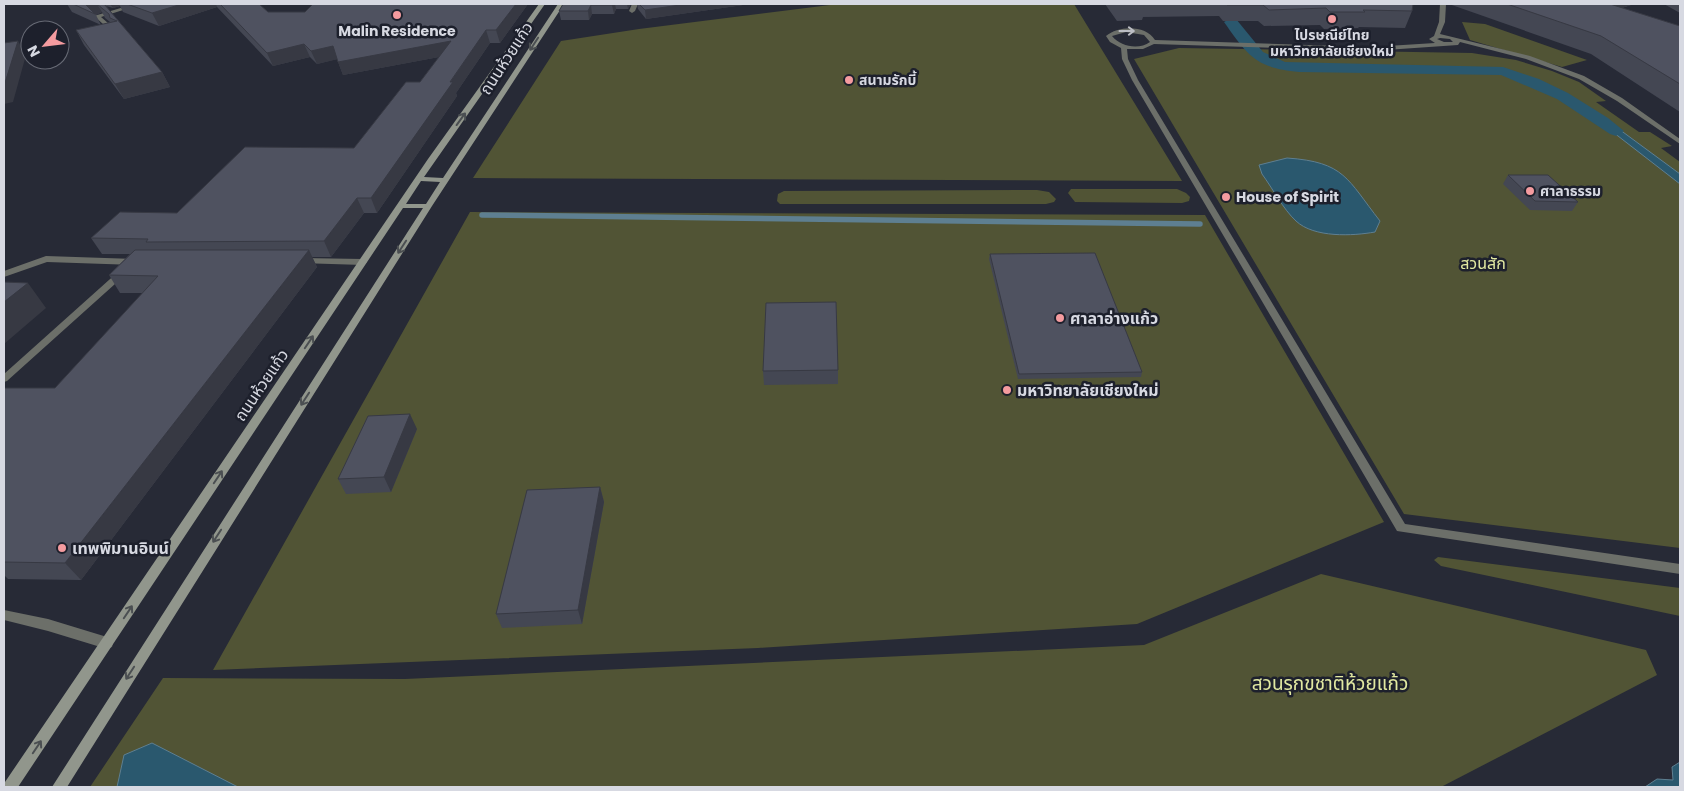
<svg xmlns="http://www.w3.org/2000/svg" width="1684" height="791" viewBox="0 0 1684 791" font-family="Poppins,'Noto Sans Thai',sans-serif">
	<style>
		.green { fill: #515435 }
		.water { fill: #2a586e; stroke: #5e7f91 }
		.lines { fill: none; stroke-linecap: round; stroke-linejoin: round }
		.stream { stroke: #5e7f91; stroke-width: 5.5 }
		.canal { fill: #2a586e; fill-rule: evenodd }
		.minor { fill: #6c6f69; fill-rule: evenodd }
		.secondary { fill: #91968c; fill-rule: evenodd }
		.wall { fill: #444753; fill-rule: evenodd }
		.shaded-wall { fill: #373943 }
		.building { fill: #4f5260; stroke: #373943 }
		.oneway { stroke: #bcbec4 }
		.oneway2 { stroke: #4b4f52 }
		.poi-dot { fill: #f49b9f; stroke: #1d202c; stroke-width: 2 }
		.labels { text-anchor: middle; stroke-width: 5; stroke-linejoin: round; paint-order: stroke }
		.far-poi-label { font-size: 14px; font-weight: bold; fill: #d7d9e2; stroke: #1d202c; text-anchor: start }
		.street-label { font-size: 16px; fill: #d7d9e2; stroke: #1d202c }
		.park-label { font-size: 16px; fill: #e1e8a1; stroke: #1d202c }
		.poi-label { font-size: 16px; font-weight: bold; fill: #d7d9e2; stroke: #1d202c; text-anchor: start }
		.near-park-label { font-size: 19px; fill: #e1e8a1; stroke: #1d202c }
	</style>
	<rect width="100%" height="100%" fill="#272a36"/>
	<path class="green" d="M838 4H1074L1182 181 473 178 561 41 639 29Z
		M1462 22 1485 24 1587 60 1562 67 1470 40Z
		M1179 48 1472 53 1516 60 1552 71 1579 82 1606 101 1596 102 1639 132H1650L1672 146 1661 148 1680 162V548L1404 514 1134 59Z
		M1071 189H1177L1186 193 1190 197 1189 201 1182 203 1075 202 1068 193Z
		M1037 190 1049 192 1056 199 1054 202 1046 204H780L777 201 778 194 784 191Z
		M470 212 1205 215 1384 522 1137 624 758 648 213 670Z
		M1438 557 1680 588V616L1441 566 1434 560Z
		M1321 574 1646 650 1657 675 1441 787H90L163 678 405 679 1144 645Z"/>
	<path class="water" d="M1593 110 1680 174V184L1587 112Z
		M1287 158C1345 162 1347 179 1380 221L1375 232C1353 236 1314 238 1296 221 1283 209 1273 189 1262 174L1259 165Z
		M152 743 238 787H117L124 755Z
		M1680 762V787H1645L1657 779 1673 780 1672 767Z"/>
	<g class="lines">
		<path class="stream" d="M482 215 1200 224"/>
		<path class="canal" d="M1231 18 1236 19 1263 52 1285 62 1503 67 1539 79 1568 93 1608 118 1624 131 1616 136 1610 134 1557 99 1501 75 1299 72C1256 68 1248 56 1224 22Z"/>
		<path class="minor" d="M134 4H142L101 17 116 30V32H112L94 16Z
			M632 4H638L635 11 632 13 629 11Z
			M1440 4H1446L1445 22 1440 34 1530 56 1584 76 1622 98 1680 139V144L1617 101 1579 79 1526 59 1460 42 1458 45 1371 51 1154 44 1143 49H1127L1128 59 1138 80 1405 524 1680 564V574L1397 531 1132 80 1122 59 1121 48 1110 42 1106 36C1119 25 1146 25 1155 40L1371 47 1435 43 1429 39 1434 36 1439 22ZM1126 32 1144 35 1150 42C1139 50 1121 47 1112 36ZM1440 38 1450 39 1453 42H1444L1437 39Z
			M46 256 135 259 139 262 135 265 47 262 4 277V271Z
			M302 258 363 259 367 262 363 265 299 263 298 261Z
			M122 270 126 273 125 275 7 381 4 382V374L119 271Z
			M4 610 48 619 107 637 112 639 113 643 112 647 107 649 48 631 4 620Z"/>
		<path class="secondary" d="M539 4H545L424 177 443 178 558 4H564L432 206 67 787H52L423 208H403L18 787H4L5 782 428 159ZM421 181 440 182 426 204H406Z"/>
	</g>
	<path class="wall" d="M67 4H259L268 12H305L313 4H528L500 43H490L456 93 457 96 377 213H364L331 257H312L317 267 81 580 8 579 4 575V388H55L143 293H120L109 275 130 254H102L91 238 177 213 354 148 420 82 439 57 343 75 337 59 317 64 310 57 273 66 217 7 159 26 123 12 120 6 113 8 106 6 162 72 170 87 124 99 84 45 76 30 101 25 72 12ZM102 12 105 18 110 22 101 25 96 15Z
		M563 4H631L628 9H616L614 14H592L589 20H561L559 11Z
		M637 4H750L646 19 638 9Z
		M1105 4H1413L1412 11 1405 28 1359 27 1358 28 1324 29 1320 25 1264 26 1258 21H1223L1219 16 1143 17 1142 20 1117 21Z
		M1449 4H1634L1622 8 1680 26V112L1591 54Z
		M1664 4H1680V13Z
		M1508 175 1578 202 1572 211 1530 210 1503 184Z
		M990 254 1142 372 1141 377 1018 379 989 259Z
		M838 370V384L764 385 763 371Z
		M417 429 391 492 346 494 338 479Z
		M600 487 604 502 582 624 502 628 496 614Z"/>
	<path class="shaded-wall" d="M89 4H97L102 12 96 15 86 5Z
		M110 4H118L120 6 113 8Z
		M182 4H216L217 7 159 26 152 13Z
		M516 4H528L500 43 496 30Z
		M613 4H615L616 9 614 14 612 5Z
		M627 4H631L628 9Z
		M687 4H750L646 19 645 10Z
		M1599 4H1634L1591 18Z
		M591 5 592 14 589 20 588 11Z
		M486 30 490 43 456 93 457 96 377 213 371 198Z
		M18 41 26 55 13 102 4 104V86Z
		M451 41 455 54 343 75 338 62Z
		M304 44 310 57 273 66 267 53Z
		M333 46 338 59 317 64 311 51Z
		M162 72 170 87 124 99 115 84Z
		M357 198 364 213 331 257 324 241Z
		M309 250 317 267 81 580 65 563Z
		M28 283 46 308 4 344V302Z
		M410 414 417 429 391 492 384 477Z
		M600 487 604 502 582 624 578 610Z"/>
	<path class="building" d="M73 4H89L86 5 95 14Z
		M97 4H104L162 72 115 84 76 30 117 21 110 18 109 14Z
		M127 4H182L152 13Z
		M220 4H259L268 12H305L313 4H516L496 30H486L450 82H453L371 198H357L324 241 146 242 148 239 91 238 120 212 177 213 245 147 354 148 406 82H420L451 41 338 62 333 46 311 51 304 44 267 53Z
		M563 4H613L612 5H591L588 11H559Z
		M639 4H687L645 10Z
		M1227 4H1413L1412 11 1363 10 1365 12H1330L1326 8 1269 10 1263 5H1227Z
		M1507 4H1610L1680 26V84L1601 36Z
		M18 41 4 86V43Z
		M1508 175H1548L1578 202 1535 201Z
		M135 250H309L65 563 4 562V388H55L158 276 109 275Z
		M1095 253 1142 372 1019 374 990 254Z
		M4 282 28 283 4 302Z
		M836 302 838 370 763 371 766 303Z
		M410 414 384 477 338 479 368 416Z
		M600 487 578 610 496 614 527 490Z"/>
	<defs><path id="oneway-shaft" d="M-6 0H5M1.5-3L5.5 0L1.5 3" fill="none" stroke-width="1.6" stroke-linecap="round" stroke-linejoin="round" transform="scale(1.25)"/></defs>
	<use class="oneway" href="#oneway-shaft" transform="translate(1127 31)"/>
	<g class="oneway2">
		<use href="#oneway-shaft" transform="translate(534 44) rotate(123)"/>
		<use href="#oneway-shaft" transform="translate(461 119) rotate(-54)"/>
		<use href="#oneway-shaft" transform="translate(402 247) rotate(123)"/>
		<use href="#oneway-shaft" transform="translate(309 342) rotate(-56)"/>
		<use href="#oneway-shaft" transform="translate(305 399) rotate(123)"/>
		<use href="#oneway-shaft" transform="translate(218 477) rotate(-56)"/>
		<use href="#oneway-shaft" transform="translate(217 536) rotate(123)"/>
		<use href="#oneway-shaft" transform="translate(128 612) rotate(-56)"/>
		<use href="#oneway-shaft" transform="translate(130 673) rotate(123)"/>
		<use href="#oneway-shaft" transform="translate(37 747) rotate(-56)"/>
	</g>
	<g class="poi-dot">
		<circle cx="397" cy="15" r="5"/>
		<circle cx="1332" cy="19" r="5"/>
		<circle cx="849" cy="80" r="5"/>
		<circle cx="1530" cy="191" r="5"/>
		<circle cx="1226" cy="197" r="5"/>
		<circle cx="1060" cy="318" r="5"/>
		<circle cx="1007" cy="390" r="5"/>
		<circle cx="62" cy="548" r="5"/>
	</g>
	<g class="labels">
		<g class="far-poi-label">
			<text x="397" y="36" text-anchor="middle">Malin Residence</text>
			<text x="1332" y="40" text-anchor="middle">ไปรษณีย์ไทย<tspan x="1332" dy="16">มหาวิทยาลัยเชียงใหม่</tspan></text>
			<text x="859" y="85">สนามรักบี้</text>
			<text x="1540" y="196">ศาลาธรรม</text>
			<text x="1236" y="202">House of Spirit</text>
		</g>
		<g class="street-label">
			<text transform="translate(506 58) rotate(-57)" y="6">ถนนห้วยแก้ว</text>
			<text transform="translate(261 385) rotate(-56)" y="6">ถนนห้วยแก้ว</text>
		</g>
		<g class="park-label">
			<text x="1483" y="269">สวนสัก</text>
		</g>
		<g class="poi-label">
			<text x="1070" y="324">ศาลาอ่างแก้ว</text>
			<text x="1017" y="396">มหาวิทยาลัยเชียงใหม่</text>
			<text x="72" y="554">เทพพิมานอินน์</text>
		</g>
		<g class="near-park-label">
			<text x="1330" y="690">สวนรุกขชาติห้วยแก้ว</text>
		</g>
	</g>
	<rect width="1684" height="791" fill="none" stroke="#d7d9e2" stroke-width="10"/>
	<g transform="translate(45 45) rotate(242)"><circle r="24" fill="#1d202c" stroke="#676a75"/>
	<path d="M0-4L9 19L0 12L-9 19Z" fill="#f49b9f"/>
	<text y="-8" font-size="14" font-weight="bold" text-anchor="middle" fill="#d7d9e2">N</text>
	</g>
</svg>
